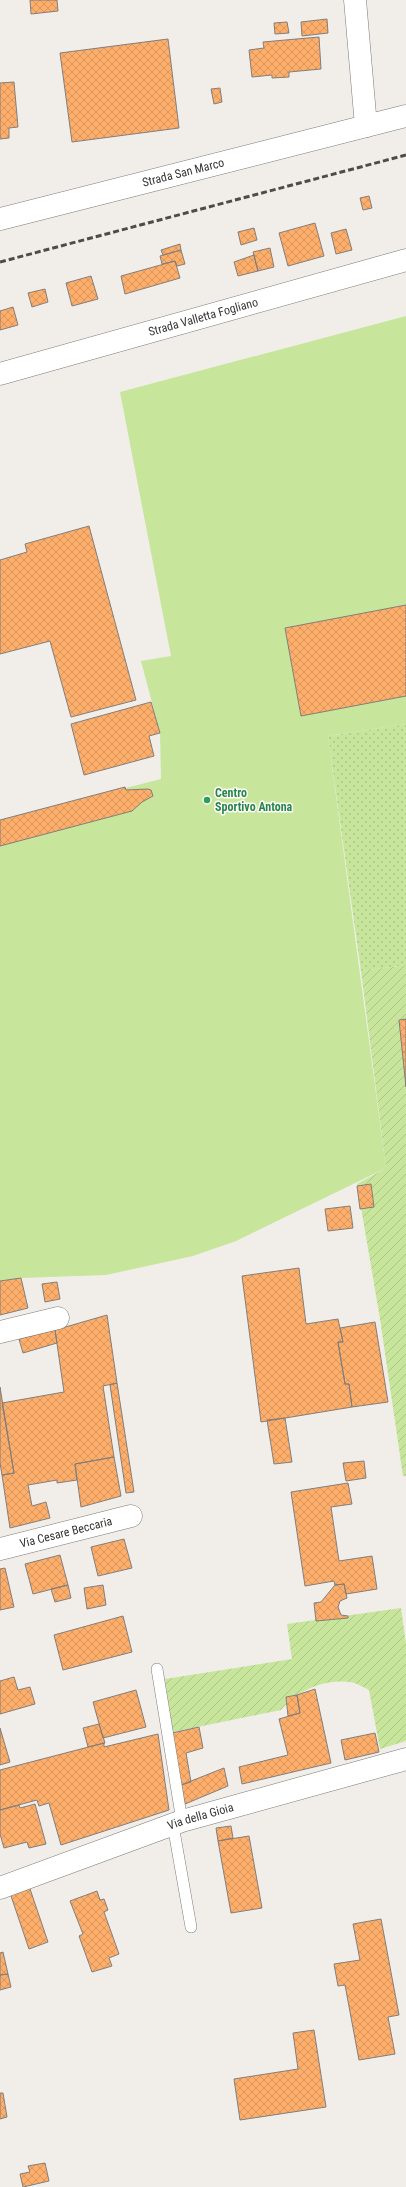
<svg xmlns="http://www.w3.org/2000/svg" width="406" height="2187" viewBox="0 0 406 2187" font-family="'Roboto Condensed',sans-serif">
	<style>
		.grass { fill: url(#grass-dots) }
		.park { fill: #c7e59b }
		.garden { fill: url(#garden-furrows) }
		.building { fill: url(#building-cross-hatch); stroke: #827e7c }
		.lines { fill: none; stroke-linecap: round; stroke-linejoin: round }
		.lane-casing { stroke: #7d7a77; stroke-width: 12 }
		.street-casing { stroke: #7d7a77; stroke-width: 23 }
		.lane { stroke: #fff; stroke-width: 11 }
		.street { stroke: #fff; stroke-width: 22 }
		.rail { stroke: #4e4c4b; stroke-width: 3; stroke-dasharray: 6 3; stroke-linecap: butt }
		.leisure-dot { fill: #2e9e5b; stroke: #fffcf8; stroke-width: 1.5 }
		.labels { text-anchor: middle; stroke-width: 3; stroke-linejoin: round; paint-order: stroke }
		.street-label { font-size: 12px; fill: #373534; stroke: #fffcf8 }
		.leisure-label { font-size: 12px; font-weight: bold; fill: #27864d; stroke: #fffcf8; text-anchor: start }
	</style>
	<defs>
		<pattern id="grass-dots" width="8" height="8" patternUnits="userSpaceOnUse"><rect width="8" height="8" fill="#c7e59b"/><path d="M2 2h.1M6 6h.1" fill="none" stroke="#acc586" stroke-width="1.8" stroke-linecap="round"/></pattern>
		<pattern id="garden-furrows" width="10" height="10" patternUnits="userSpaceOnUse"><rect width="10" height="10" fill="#c7e59b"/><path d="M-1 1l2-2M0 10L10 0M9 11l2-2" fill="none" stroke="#acc586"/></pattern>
		<pattern id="building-cross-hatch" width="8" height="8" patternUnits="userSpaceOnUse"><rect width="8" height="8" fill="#fdae6b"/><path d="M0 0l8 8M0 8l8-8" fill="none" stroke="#d9965d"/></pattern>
	</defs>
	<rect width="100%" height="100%" fill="#f1eeea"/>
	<path class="grass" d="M406 724V965L361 971 328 736Z"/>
	<path class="park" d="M406 316V724L328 736 386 1168 236 1241 193 1256 106 1275 21 1278 0 1281V820L161 779 160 733 141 661 171 656 120 392Z"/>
	<path class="garden" d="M406 965V1476H403L380 1319 357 1184 386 1168 361 971Z
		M401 1608 406 1644V1741L380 1749 369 1690C363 1687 355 1682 349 1682 322 1679 298 1691 281 1710L173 1732 165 1679 292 1659 287 1624Z"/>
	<path class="building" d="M30 0H57L58 11 31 14Z
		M327 19 328 33 302 36 301 22Z
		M287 22 289 33 275 34 274 23Z
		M319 37 321 69 289 72V77L272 78V75L252 77 249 50 264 48 263 42Z
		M168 39 179 128 72 142 60 53Z
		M14 82 18 127 9 128V138L0 139V83Z
		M220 88 222 102 214 104 211 89Z
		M369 196 372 208 363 210 360 198Z
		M315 223 324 256 288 266 279 233Z
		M254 228 257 240 241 245 238 232Z
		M346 229 352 250 336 254 331 233Z
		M180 244 181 250 163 255 161 250Z
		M270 248 274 267 258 271 253 252Z
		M181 250 185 264 177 266 175 261 162 264 160 256Z
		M254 255 258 271 238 276 234 262Z
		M175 261 180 278 125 294 121 276Z
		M91 276 98 299 72 306 66 283Z
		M45 289 48 302 32 307 28 293Z
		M13 307 18 325 0 330V311Z
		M89 526 136 700 71 717 50 641 0 654V560L27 552 25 544Z
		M406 605V696L301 716 285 628Z
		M151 702 160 733 149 736 154 756 84 775 71 724Z
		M125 787 126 790 148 789 151 790 153 796 142 802 132 811 0 846V820Z
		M406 1019V1087L399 1020Z
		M371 1184 374 1207 360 1209 357 1186Z
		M350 1206 353 1228 328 1231 325 1209Z
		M299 1268 306 1324 338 1319 343 1342H338L345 1384H349L352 1407 261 1422 242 1276Z
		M21 1278 28 1308 0 1315V1281Z
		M57 1282 60 1299 45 1302 42 1284Z
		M107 1315 117 1383 103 1386 114 1457 75 1464 77 1480 57 1483V1480L28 1485 32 1506 46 1502 50 1518 10 1528 2 1475 14 1473 2 1403 64 1392 55 1330Z
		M375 1322 388 1402 352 1407 349 1384H345L338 1342H343L340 1328Z
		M55 1330 57 1343 23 1353 19 1339Z
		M117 1383 134 1492 126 1493 110 1385Z
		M0 1387 14 1473 2 1475 0 1463Z
		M285 1418 292 1462 274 1464 267 1420Z
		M114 1457 121 1496 81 1507 75 1464Z
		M364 1461 366 1478 346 1481 343 1463Z
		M348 1483 352 1504 331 1507 339 1561 372 1556 377 1589 346 1594 344 1584 335 1585 334 1581 305 1586 291 1492Z
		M124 1539 132 1568 98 1576 91 1547Z
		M60 1555 68 1585 33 1594 25 1564Z
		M5 1568 14 1607 0 1610V1569Z
		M344 1584 347 1598 340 1601 338 1607 341 1615 348 1616V1618L316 1621 314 1603 321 1602 335 1585Z
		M68 1585 71 1598 55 1602 51 1589Z
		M103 1585 106 1605 87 1609 84 1588Z
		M123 1616 132 1652 63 1670 54 1635Z
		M14 1677 18 1690 30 1687 35 1704 0 1714V1681Z
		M315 1689 331 1763 242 1784 239 1767 288 1755 279 1719 300 1713 297 1695Z
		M136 1690 146 1727 103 1738 93 1702Z
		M297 1695 300 1713 288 1716 286 1697Z
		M99 1724 105 1743 88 1747 83 1728Z
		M199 1727 203 1748 186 1753 191 1782 181 1785 172 1733Z
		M0 1728 10 1762 0 1765Z
		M375 1733 379 1752 345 1760 341 1740Z
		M158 1734 169 1810 61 1845 49 1803 39 1806 37 1800 0 1810V1770L104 1743V1747Z
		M224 1768 228 1786 185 1804 181 1785Z
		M35 1804 46 1844 29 1848 27 1842 4 1848 0 1834V1810L19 1805 20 1808Z
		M231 1826 233 1838 218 1841 216 1828Z
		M249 1836 262 1908 231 1913 218 1841Z
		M29 1886 48 1942 29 1949 10 1893Z
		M97 1891 100 1900 104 1899 108 1910 104 1912 119 1954 109 1958 112 1966 92 1972 79 1936 83 1934 70 1901Z
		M381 1919 399 2015 388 2017 395 2054 359 2060 345 1985 338 1986 334 1964 360 1960 353 1924Z
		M3 1952 8 1974 0 1975V1953Z
		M8 1974 11 1987 0 1990V1975Z
		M314 2030 326 2107 240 2120 234 2079 298 2069 293 2033Z
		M0 2093H3L7 2117 0 2119Z
		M45 2163 49 2181 23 2187 20 2174 30 2172 28 2166Z"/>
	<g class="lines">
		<defs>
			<path id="lane" d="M157 1669 182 1821
				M173 1825 191 1927"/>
			<g id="street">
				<path d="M355 0 366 126"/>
				<path id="s1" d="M0 219 406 116"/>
				<path id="s2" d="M0 374 406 260"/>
				<path d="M0 1332 58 1318"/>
				<path id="s3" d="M0 1549 131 1516"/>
				<path id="s4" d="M0 1888 182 1821 406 1759"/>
			</g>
		</defs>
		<use href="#lane" class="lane-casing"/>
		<use href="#street" class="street-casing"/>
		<use href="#lane" class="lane"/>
		<use href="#street" class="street"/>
		<path class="rail" d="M0 262 406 155"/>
	</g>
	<circle class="leisure-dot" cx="207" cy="800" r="4"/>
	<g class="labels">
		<g class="street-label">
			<text dy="4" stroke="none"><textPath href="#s1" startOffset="189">Strada San Marco</textPath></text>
			<text dy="4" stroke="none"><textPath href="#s2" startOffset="211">Strada Valletta Fogliano</textPath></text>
			<text dy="4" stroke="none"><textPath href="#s3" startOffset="68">Via Cesare Beccaria</textPath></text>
			<text dy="4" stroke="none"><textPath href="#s4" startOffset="213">Via della Gioia</textPath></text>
		</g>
		<g class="leisure-label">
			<text x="215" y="797">Centro<tspan x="215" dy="14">Sportivo Antona</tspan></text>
		</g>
	</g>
</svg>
